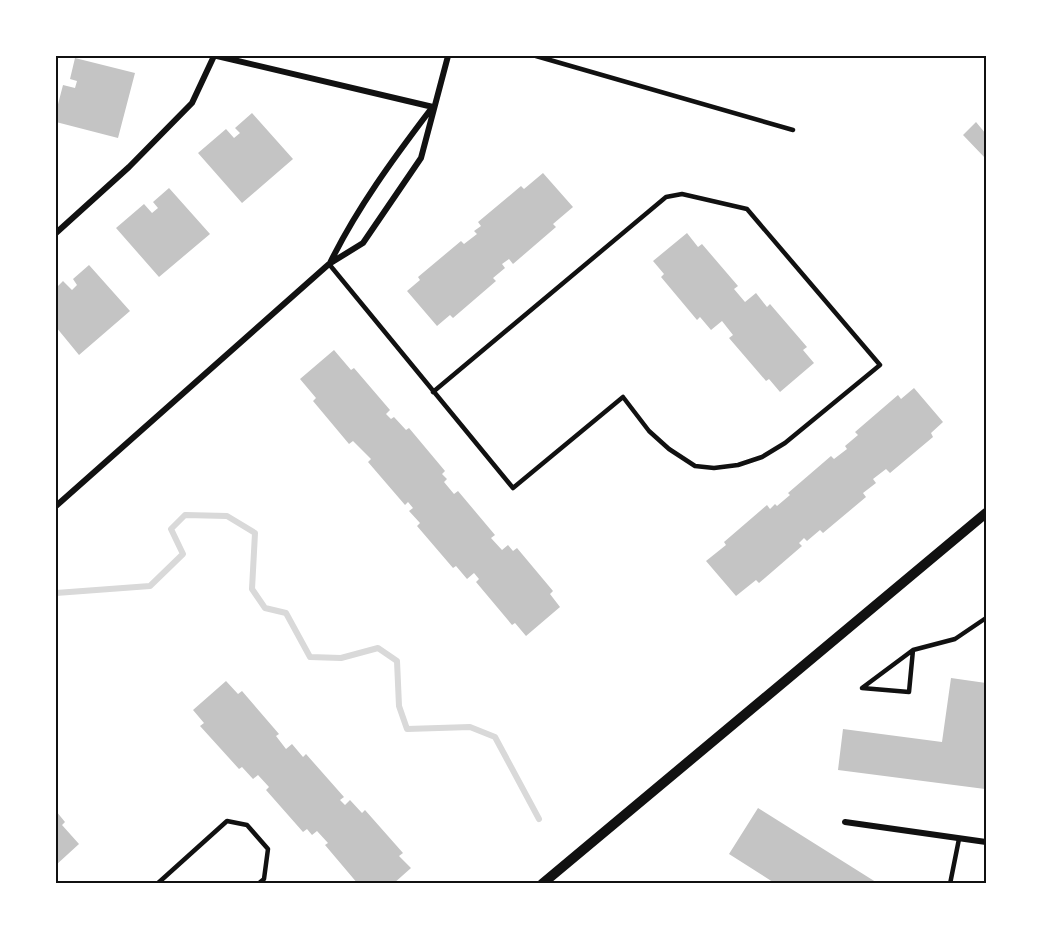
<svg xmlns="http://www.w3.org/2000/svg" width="1042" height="939" font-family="Literata,serif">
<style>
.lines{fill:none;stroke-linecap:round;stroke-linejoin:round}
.stream{stroke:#d9d9d9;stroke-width:6}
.building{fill:#c4c4c4}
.service{stroke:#111;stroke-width:4.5}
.minor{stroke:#111;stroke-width:6}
.tertiary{stroke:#111;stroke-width:10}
.neatline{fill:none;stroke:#111;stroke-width:2}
</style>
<rect width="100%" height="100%" fill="#fff"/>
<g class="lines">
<path class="stream" d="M 56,593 L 150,586 L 183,554 L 171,529 L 185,515 L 227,516 L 255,533 L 252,589 L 265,608 L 286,613 L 310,657 L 341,658 L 378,648 L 397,661 L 399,706 L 407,729 L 470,727 L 495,737 L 539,819"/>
</g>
<path class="building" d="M 75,58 L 135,73 L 118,138 L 56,122 L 56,112 L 63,85 L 75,88 L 77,81 L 70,79 Z
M 252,113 L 293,159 L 242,203 L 198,153 L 226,129 L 234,138 L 240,133 L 235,128 Z
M 976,122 L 986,134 L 986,159 L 963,135 Z
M 543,173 L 573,207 L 553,224 L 556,227 L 513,264 L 509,259 L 502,264 L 505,268 L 493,278 L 496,281 L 453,318 L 450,315 L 437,326 L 407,291 L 420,280 L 418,277 L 461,241 L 464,244 L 477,234 L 474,231 L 481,226 L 478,222 L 521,186 L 524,189 Z
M 169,188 L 210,234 L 159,277 L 116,228 L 144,204 L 152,213 L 158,208 L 153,202 Z
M 687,233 L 698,247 L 702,244 L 738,286 L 734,289 L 745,302 L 756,293 L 767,307 L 770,304 L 807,347 L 803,350 L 814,363 L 780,392 L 769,379 L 766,381 L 729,338 L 733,335 L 722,321 L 711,330 L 700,317 L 697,320 L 661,277 L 664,274 L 653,261 Z
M 89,265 L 130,311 L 79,355 L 56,327 L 56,288 L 63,281 L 72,290 L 77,285 L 73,279 Z
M 334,350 L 351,370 L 354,368 L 390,410 L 386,414 L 391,419 L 394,417 L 406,430 L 409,428 L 445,471 L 442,474 L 447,479 L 444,482 L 454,494 L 458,491 L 495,535 L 491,538 L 502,550 L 508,545 L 513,551 L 517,548 L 553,591 L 550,594 L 560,607 L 526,636 L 515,623 L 512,625 L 476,582 L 479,579 L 474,573 L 467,579 L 456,566 L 453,568 L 417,526 L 420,523 L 409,511 L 413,508 L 408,502 L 405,505 L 368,462 L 371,459 L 353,441 L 349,444 L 313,401 L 316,398 L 300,379 Z
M 914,388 L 943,422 L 931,433 L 933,437 L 890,473 L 886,469 L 873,479 L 876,483 L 863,493 L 866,497 L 823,533 L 820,530 L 807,541 L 804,538 L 799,543 L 802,546 L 759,583 L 756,580 L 736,596 L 706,561 L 726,545 L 724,542 L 767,505 L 770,509 L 775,504 L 777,506 L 790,495 L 788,493 L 831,456 L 834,459 L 847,449 L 845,446 L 858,435 L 855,432 L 898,395 L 901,399 Z
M 951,678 L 986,683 L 986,775 L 985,789 L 838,770 L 843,729 L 942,742 Z
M 226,681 L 238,694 L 242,691 L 279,734 L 276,736 L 286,749 L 292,744 L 303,757 L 306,754 L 344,797 L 340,800 L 345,805 L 350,800 L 362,813 L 365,810 L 403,853 L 399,856 L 411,868 L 393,884 L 358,884 L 325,845 L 328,843 L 317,831 L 312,835 L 307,829 L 303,832 L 266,790 L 269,787 L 258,775 L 253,779 L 242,767 L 239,769 L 200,726 L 204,723 L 193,710 Z
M 758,808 L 879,884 L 776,884 L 729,854 Z
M 56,811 L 65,822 L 62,825 L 79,844 L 56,865 Z"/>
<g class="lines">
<path class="service" d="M 536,56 L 793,130
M 329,264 L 513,488 L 623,397 L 649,431 L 669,449 L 695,466 L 714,468 L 738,465 L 762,457 L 785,443 L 880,365 L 747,209 L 682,194 L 666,197 L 433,392
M 913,650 L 909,692 L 862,688 L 913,650 L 955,639 L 986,618
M 157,884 L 227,821 L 247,825 L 268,849 L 264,879 L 258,884
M 950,884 L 959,839"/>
<path class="minor" d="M 217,56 L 433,107
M 56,233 L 129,167 L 192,103 L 214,56
M 330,263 C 357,208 393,159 431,109
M 56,506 L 329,264 L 363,243 L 421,158 L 448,56
M 845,822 L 986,842"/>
<path class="tertiary" d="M 542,884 L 986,513"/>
</g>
<rect width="1042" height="939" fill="none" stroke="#ffffff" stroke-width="114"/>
<rect x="57" y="57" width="928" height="825" class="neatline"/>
</svg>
